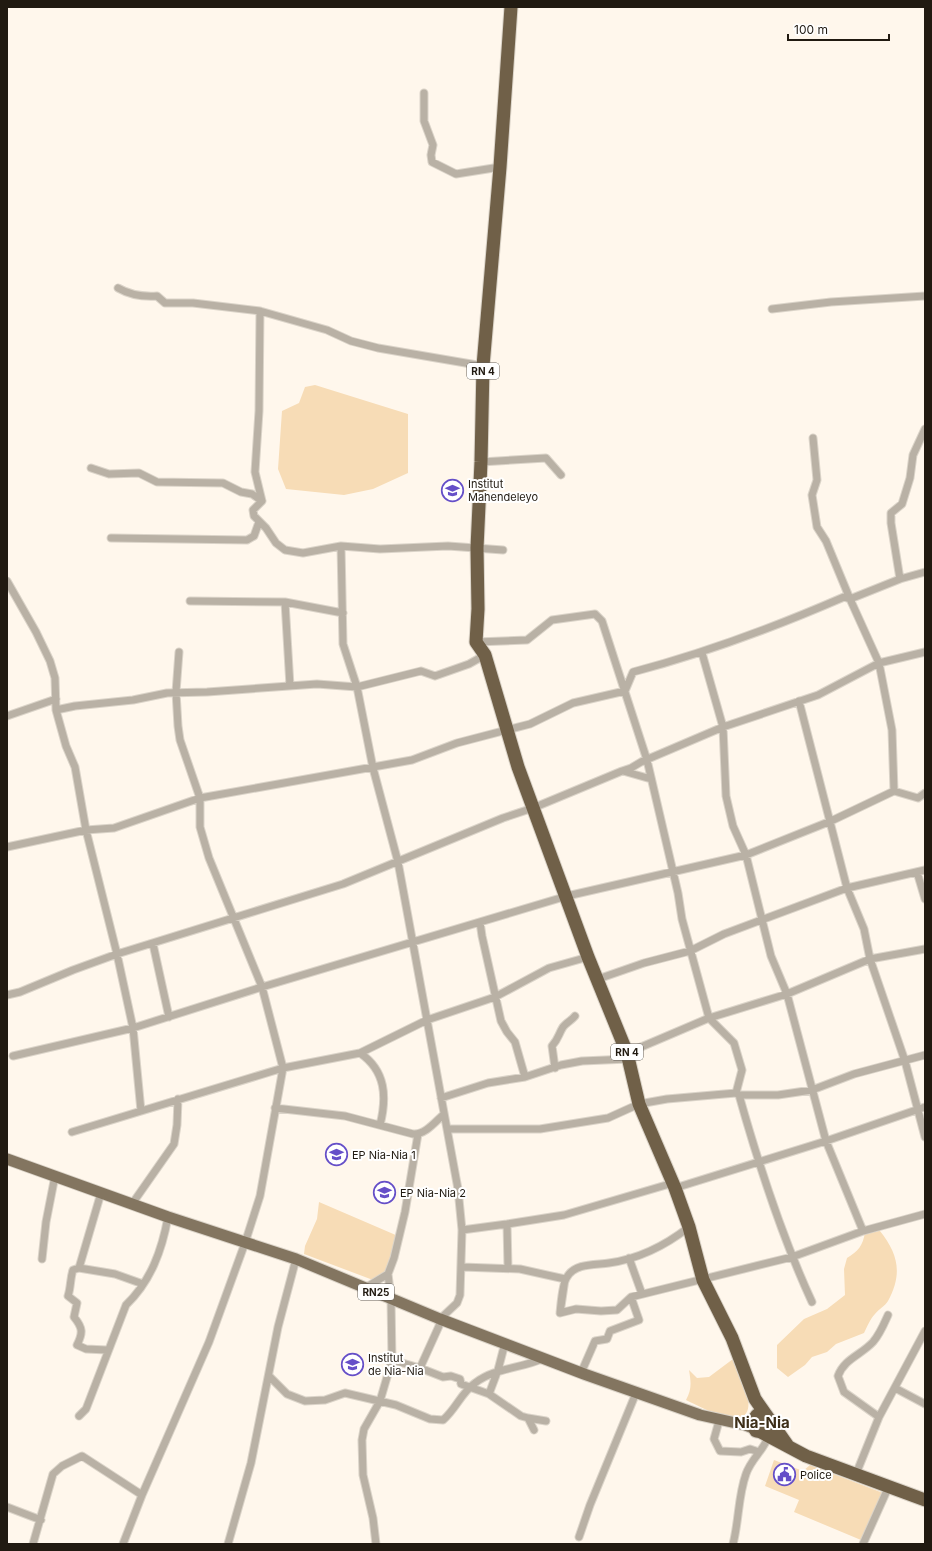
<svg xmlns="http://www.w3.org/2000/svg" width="932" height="1551" font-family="Inter,sans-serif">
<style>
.green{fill:#f7dcb6}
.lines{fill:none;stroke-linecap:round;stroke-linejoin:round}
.street-casing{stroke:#dbd4c9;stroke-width:9}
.primary-casing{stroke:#dbd4c9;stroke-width:13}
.highway-casing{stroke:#dbd4c9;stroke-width:15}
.street{stroke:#b9b1a5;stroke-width:7}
.primary{stroke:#837560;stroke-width:11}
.highway{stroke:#706048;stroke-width:13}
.labels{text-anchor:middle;stroke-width:4;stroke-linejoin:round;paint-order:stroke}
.shield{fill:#fff;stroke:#645f58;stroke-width:1}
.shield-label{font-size:10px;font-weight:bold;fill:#211a11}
.poi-label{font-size:11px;fill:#211a11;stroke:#fff;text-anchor:start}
.district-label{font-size:15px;font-weight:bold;fill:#3d2e18;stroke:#fff}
</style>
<rect width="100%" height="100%" fill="#fff7ec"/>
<path class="green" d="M 315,385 L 408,414 L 408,473 L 373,489 L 344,495 L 286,489 L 278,469 L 282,411 L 299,403 L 305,387 Z
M 319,1202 L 398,1236 L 386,1273 L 373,1280 L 304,1254 L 305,1246 L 317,1219 Z
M 880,1231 C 898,1254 903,1273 888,1301 C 885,1306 879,1309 875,1314 C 870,1319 867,1327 864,1333 L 836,1344 L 827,1352 L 812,1357 L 805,1365 L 788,1377 L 777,1368 L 777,1345 L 804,1319 L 827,1309 L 845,1295 L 844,1269 L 847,1258 C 858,1251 863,1246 865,1232 Z
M 733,1359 C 740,1369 761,1415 738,1418 C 724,1420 699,1406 686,1400 C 692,1389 691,1382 689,1370 L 697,1378 L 709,1377 Z
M 774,1460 L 803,1471 L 810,1465 L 883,1493 L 861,1540 L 794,1512 L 799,1500 L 765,1486 Z"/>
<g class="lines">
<defs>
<path id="street" d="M 424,93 L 424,121 L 433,145 L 431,155 L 432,162 L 456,174 L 500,167
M 118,288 C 130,295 142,297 157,296 L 165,303 L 193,303 L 260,311 L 327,330 L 351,341 L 378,348 L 483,366
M 772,309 L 831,302 L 925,296
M 260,311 L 259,411 L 255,472 L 262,501 L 253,510 L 254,516 L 266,528 L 276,543 L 285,550 L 303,553 L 341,546 L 380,549 L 448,546 L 503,550
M 813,438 L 817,480 L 812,495 L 817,527 L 826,541 L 850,599 L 879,663 L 892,730 L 894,791
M 481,462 L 546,458 L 561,475
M 91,468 L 109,474 L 139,473 L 157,482 L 223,483 L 241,492 L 252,494 L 262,501
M 111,538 L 247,540 L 254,536 L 259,522
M 341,546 L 343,644 L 357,687 L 373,768 L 398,862 L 458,1189 L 462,1230 L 460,1295 L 457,1303 L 440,1319 L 439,1326 L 420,1368
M 900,579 L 891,523 L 891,513 L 902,504 L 910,478 L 913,455 L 925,429
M 7,581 L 36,632 L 50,661 L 55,678 L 56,710 L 66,746 L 75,767 L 86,830 L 117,954 L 133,1028 L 141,1111
M 190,601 L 285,602 L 343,613
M 285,602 L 290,686
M 476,642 L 527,640 L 552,620 L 595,614 L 602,621 L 647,760 L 678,893 L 682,919 L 709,1018 L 734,1043 L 742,1070 L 736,1093 L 739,1095 C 759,1166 781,1235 812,1302
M 702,653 L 723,727 L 726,796 L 733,826 L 746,855 L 771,956 L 787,994 L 826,1141 L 863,1231
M 799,701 L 847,888 L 864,929 L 870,959 L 905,1061 L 925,1137
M 56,710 L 75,706 L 133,700 L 167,693 L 207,692 L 317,684 L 357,687 L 421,671 L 435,676 L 469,664 L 485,655
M 7,716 L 56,699
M 623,771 L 651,779
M 7,847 L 86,830 L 114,828 L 200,798 L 412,760 L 457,743 L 530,724 L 573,703 L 625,691 L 633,672 C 705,653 775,627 844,597 L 850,599 L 900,579 L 925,572
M 917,872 L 925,899
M 480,922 L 482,936 L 501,1021 L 507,1032 L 515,1042 L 525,1077
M 153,944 L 169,1017
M 598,979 L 644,963 L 690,951 L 724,934 L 847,888 L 925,870
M 7,995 L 20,992 L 73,970 L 117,954 L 343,884 L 503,818 L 533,808 L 622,771 L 631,768 L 641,762 L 723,727 L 818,695 L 879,663 L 925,652
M 360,1053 C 386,1071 387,1097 380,1125
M 627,1053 L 709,1018 L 787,994 L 870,959 L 925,949
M 13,1056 L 133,1028 L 262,987 L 567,896 L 746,855 L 831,821 L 894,791 L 918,798 L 925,793
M 555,1068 L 552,1046 C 559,1038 558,1035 563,1027 C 566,1023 572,1020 575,1016
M 739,1095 L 778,1095 L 812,1090 L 854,1074 L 925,1055
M 441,1098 L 488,1083 L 525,1077 L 561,1065 L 582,1061 L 628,1059
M 275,1108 L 345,1116 L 413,1134 C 425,1135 435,1122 444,1114
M 447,1129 L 540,1129 L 608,1118 L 639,1104 L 667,1099 L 736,1093
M 72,1132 L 283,1068 L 360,1053 L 427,1020 L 495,997 L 549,968 L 588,957
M 675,1188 L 826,1141 L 925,1107
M 101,1193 L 79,1268 L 73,1270 C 70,1279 71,1287 68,1296 L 77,1303 L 74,1317 C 83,1328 83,1333 77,1345 L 86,1349 L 107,1350
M 132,1204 L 174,1144 L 177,1125 L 178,1099
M 507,1224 L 508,1268
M 462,1230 L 507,1224 L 564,1215 L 673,1183
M 629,1258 L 642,1294
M 42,1259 L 46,1222 L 55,1176
M 462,1267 L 520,1269 L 565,1279 L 560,1313 C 561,1305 562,1284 567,1277 C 575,1263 595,1265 609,1263 C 638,1259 666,1245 689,1227
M 79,1268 L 115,1274 L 143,1284
M 365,1288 L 388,1274
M 560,1313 L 576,1309 L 601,1311 L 617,1310 L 631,1297 L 792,1257 L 863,1231 L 925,1214
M 392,1360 L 420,1368 L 443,1377 L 451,1376 L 460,1379 L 461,1384 L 489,1394 L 498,1370 L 505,1343
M 581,1373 L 595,1341 L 607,1339 L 610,1331 L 639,1320 L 631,1297
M 269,1376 L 287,1394 L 305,1401 L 325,1400 L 345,1393 L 396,1405 L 430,1419 L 443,1420 C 456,1409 461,1393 475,1383 C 496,1367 521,1369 544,1358
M 895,1388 L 925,1404
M 489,1394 L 521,1416 L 528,1418 L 534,1430
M 79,1416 L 86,1409 L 126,1305 C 151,1281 162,1250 168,1217
M 879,1417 L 844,1392 L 838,1376 C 844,1359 861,1355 873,1342 C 880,1334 884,1324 888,1315
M 528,1418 L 546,1421
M 719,1421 L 714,1439 L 720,1451 L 741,1452 L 750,1449 L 759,1452
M 856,1474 L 879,1417 L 925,1331
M 7,1507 L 41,1520
M 579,1537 L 590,1505 L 636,1393
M 33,1544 L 53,1474 L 62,1466 L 82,1456 L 142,1495
M 123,1544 L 142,1495 L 209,1342 L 245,1243 L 260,1196 L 283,1068 L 262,987 L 209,858 L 200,827 L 200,798 L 180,740 L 178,726 L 176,692 L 179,652
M 228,1544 L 251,1463 L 278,1327 L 296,1259
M 376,1544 L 373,1518 L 363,1475 L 362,1440 L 364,1429 L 380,1401 L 392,1360 L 391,1299 L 388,1274 L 394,1258 L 405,1212 L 418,1134
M 733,1544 C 739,1521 738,1496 746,1474 C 751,1459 764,1450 768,1437
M 863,1544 L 889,1486"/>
<path id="primary" d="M 7,1159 L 168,1217 L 296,1259 L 440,1319 L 584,1374 L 700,1415 L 745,1425 L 755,1429"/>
<path id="highway" d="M 511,7 L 500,167 L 483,366 L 481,462 L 477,548 L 478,609 L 476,642 L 485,655 L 518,767 L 588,957 L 627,1053 L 639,1104 L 675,1188 L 689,1227 L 703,1280 L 732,1338 L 755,1399 L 788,1446
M 766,1415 L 757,1415 L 752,1422 L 756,1431 L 761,1432 L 766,1429
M 759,1431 L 806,1456 L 925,1500"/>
</defs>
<use href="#street" class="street-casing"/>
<use href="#primary" class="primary-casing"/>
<use href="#highway" class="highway-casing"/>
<use href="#street" class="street"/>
<use href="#primary" class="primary"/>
<use href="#highway" class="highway"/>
</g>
<defs>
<symbol id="school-ring" viewBox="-11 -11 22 22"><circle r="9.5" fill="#fff" stroke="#654fc8" stroke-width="1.5"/><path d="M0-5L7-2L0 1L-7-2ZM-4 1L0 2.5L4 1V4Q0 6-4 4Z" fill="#654fc8"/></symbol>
<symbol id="civic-ring" viewBox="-11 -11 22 22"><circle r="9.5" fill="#fff" stroke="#654fc8" stroke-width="1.5"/><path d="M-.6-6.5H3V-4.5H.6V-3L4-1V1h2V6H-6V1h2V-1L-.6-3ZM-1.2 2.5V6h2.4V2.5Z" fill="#654fc8"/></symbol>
</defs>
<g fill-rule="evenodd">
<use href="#school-ring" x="440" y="478" width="25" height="25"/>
<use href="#school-ring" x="324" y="1142" width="25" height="25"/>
<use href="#school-ring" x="372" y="1180" width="25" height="25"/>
<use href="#school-ring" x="340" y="1352" width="25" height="25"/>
<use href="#civic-ring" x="772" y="1462" width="25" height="25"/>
</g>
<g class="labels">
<g class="shield">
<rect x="467" y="363" width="32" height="16" rx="3"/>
<rect x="611" y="1044" width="32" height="16" rx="3"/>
<rect x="358" y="1284" width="36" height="16" rx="3"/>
</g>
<g class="shield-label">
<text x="483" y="375">RN 4</text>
<text x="627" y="1056">RN 4</text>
<text x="376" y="1296">RN25</text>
</g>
<g class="poi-label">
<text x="468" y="488">Institut<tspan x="468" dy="13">Mahendeleyo</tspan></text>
<text x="352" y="1159">EP Nia-Nia 1</text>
<text x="400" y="1197">EP Nia-Nia 2</text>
<text x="368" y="1362">Institut<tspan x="368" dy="13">de Nia-Nia</tspan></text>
<text x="800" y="1479">Police</text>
</g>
<g class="district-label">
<text x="762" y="1428">Nia-Nia</text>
</g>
</g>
<rect width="932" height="1551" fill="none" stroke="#211a11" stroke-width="16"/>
<path d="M788 34v6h101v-6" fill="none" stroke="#211a11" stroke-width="2"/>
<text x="794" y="34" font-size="12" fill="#211a11" stroke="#ffffff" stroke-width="3" paint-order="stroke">100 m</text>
</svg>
